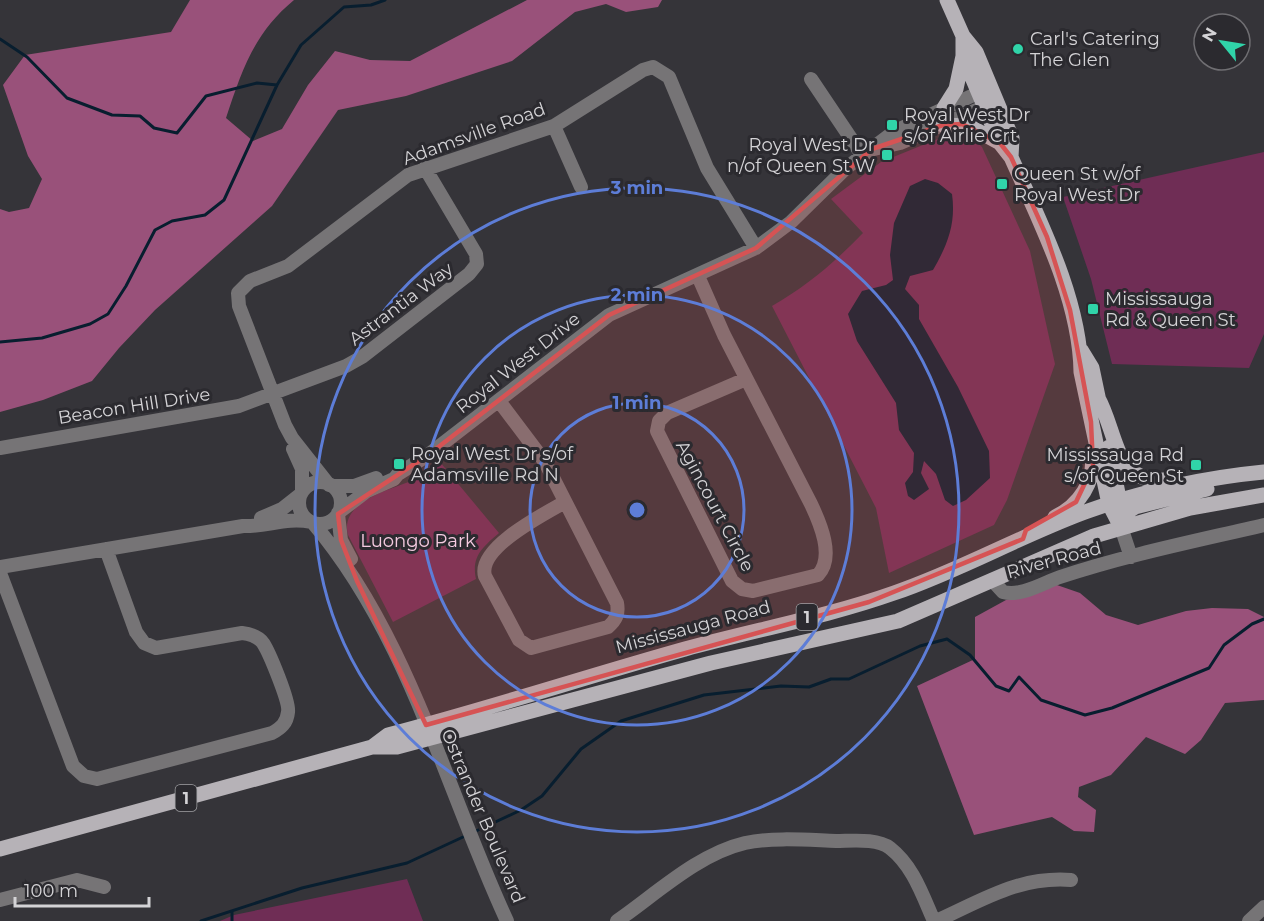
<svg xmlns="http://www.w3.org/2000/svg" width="1264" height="921" font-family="Montserrat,sans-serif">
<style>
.green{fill:#6f2d55}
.forest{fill:#99517a}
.water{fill:#081e2f}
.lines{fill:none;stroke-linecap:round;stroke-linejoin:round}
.stream{stroke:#081e2f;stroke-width:3}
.minor{stroke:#767476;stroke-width:14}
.major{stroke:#b6b2b7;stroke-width:15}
.marked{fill:#d65354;fill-opacity:0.2;stroke:#d65354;stroke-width:4.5;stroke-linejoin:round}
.ring{fill:none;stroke:#5d7dd7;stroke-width:3}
.poi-dot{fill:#30d4a9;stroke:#2b2a2f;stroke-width:2}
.labels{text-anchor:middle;stroke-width:6;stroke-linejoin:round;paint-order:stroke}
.shield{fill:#2b2a2f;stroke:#a1a0a4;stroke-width:1.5}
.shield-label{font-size:16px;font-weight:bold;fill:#d4d3d6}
.poi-label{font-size:18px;fill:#d4d3d6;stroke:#2b2a2f;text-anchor:start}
.street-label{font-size:18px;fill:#d4d3d6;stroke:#2b2a2f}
.park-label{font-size:18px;fill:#f6cbe1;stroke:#2b2a2f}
.centre{fill:#5d7dd7;stroke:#2b2a2f;stroke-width:3}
.ring-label{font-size:18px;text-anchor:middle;font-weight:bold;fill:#5d7dd7;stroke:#2b2a2f;stroke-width:6;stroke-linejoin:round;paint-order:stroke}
</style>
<rect width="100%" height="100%" fill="#353439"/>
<path class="green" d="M 950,134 L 972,137 L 982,147 L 1030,251 L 1055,364 L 1007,500 L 994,525 L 889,573 L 876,508 L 772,306 C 807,286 835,262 863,233 L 831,199 L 881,162 Z
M 1264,152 L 1264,334 L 1249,368 L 1112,364 L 1091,279 L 1063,197 Z
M 440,462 L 499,533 C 483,547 471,556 476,579 L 393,622 L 348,535 C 339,501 391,490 413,480 C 423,475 432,468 440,462 Z
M 407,879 L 423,921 L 220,921 L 234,915 Z"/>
<path class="forest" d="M 190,0 L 294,0 C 254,33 242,70 226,118 L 253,141 L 282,129 L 308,85 L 335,51 L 370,60 L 410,61 L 527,0 L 662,0 L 658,7 L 626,12 L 606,4 L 575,12 L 512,61 L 406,96 L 338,110 L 272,206 L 155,310 L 119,348 L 92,381 L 43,400 L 0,412 L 0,209 L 9,212 L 29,208 L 42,179 L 28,156 L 3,85 L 25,55 L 171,32 Z
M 1054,584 L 1080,593 L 1106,615 L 1138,625 L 1186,611 L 1212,608 L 1248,609 L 1264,617 L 1264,700 L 1225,703 L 1201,740 L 1185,754 L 1146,737 L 1111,775 L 1079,787 L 1078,797 L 1096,810 L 1094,832 L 1074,831 L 1052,817 L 974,835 L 917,686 L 975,659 L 975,617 L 1006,600 Z"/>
<path class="water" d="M 925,179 L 938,183 L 952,194 C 956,223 948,244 933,270 L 910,276 L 905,289 L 919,305 L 919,319 L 958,387 L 989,451 L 990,478 L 966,500 L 953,506 L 945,500 L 936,474 L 924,461 L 921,473 L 929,489 L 914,500 L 908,496 L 905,483 L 913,472 L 914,453 L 899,430 L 896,403 L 857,341 L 848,314 L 862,291 L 886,285 L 893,280 L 890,255 L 894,223 L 910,186 Z"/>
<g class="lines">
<path class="stream" d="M 0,39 L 27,57 L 67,98 L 112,115 L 140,116 L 154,128 L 177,133 L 206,96 L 257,83 L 277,85
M 0,342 L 42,338 L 90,324 L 108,314 L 126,286 L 155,230 L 172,221 L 205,215 L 224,200 L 277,85 L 301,45 L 344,7 L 371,5 L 385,0
M 476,831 L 521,810 L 542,796 L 581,749 L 621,721 L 704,695 L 781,686 L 809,687 L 831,679 L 849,679 L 920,646 L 947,639 L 970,655 L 996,686 L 1009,691 L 1019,677 L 1041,700 L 1085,715 L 1112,708 L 1209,668 L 1224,645 L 1252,624 L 1264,619
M 232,911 L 232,921
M 201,921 L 302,888 L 407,863 L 463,837"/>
<path class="minor" d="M 811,79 L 862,155
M 554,126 L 581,187
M 874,149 L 900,143 L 993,103
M 698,276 L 724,335 L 811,504 C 820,523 835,557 818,575 L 753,591 L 742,589 L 732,581 L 657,431 L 659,421 L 667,413 L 746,379
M 499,401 L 545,462 L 617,603 C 619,614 616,620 608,627 L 531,648 L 519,640 L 485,576 C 477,548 544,514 565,502
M 0,448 L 239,406 L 346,366 L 362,357 L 469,274 L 477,264 L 476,254 L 425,168
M 293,449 L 302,469 L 302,492
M299 503a21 21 0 1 1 42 0a21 21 0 1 1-42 0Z
M 329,485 L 292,438 L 285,425 L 239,306 L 238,293 L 250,281 L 288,266 L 408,175 L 554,126 L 643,70 L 653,67 L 669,77 L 707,168 L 756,248
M 332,486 L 354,486 L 376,478
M 338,513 L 367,491 L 394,479 L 398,474 L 428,455 L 609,315 L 756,248 L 791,222 L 846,168 L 895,131 L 989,88
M 338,514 L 341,540 L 351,559
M 261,518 L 282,509 L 301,494
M 313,523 C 408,634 446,790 507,921
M 1121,527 L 1131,557
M 0,567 L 243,526 C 267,527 286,517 311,522
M 0,573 L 73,766 L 84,776 L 97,779 L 272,733 C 281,728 287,723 288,712 C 290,702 269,652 263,643 C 258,636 250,634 242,633 L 156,648 L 144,643 L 136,632 L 106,549
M 992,580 L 1003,592 C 1021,597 1043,583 1060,577 C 1126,555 1196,541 1264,525
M 0,900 L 77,880 L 104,887
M 617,921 C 656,894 698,854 745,843 C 775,837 807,840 836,841 C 852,841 877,838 890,848 C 913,866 922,894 934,921
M 936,921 C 983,900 1019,876 1071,880
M 1249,921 L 1264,907"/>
<path class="major" d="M 947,0 L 963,36 L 976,52 L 1012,138 L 1011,157
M 963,36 L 963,56 L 1000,143 L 1011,157 C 1040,222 1080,299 1081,372 L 1109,504 L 1121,527
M 944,108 L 956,89 L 963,56
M 943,125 L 969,126 L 1000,143
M 1081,350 L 1092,368 L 1100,406
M 1098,398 C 1118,434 1114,489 1172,479
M 1109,447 L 1121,509
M 1055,517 C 1079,506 1096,481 1092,454
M 1121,527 L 1129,511 L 1135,507 L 1207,489
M 372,747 L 388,735 C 488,709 585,677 685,649 C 754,630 826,617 894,593 C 959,571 1020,536 1085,512 C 1143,491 1202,478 1264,472
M 0,849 L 372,747 L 397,747 L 711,663 L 898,621 L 1094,536 L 1190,508 L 1264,495"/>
</g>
<path class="marked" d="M 962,124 L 1000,143 L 1011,157 L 1047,237 L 1070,310 L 1091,422 L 1093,466 L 1076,502 L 1026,530 L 1023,539 L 869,602 L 426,725 L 357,581 L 341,540 L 338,514 L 428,455 L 609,315 L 756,248 L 872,149 L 943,125 Z"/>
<g class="ring">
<circle cx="637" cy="510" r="107"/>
<circle cx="637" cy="510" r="215"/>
<circle cx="637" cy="510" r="322"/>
</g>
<g class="poi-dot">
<circle cx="1018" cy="49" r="6"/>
<rect x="886" y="119" width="12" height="12" rx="3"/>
<rect x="881" y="149" width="12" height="12" rx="3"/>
<rect x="996" y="178" width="12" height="12" rx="3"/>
<rect x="1087" y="303" width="12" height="12" rx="3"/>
<rect x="393" y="458" width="12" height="12" rx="3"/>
<rect x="1190" y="459" width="12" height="12" rx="3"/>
</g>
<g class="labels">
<g class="shield">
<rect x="796.5" y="604" width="21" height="26" rx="4.5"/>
<rect x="175.5" y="785" width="21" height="26" rx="4.5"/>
</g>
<g class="shield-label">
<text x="807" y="623">1</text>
<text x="186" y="804">1</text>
</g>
<g class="poi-label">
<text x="1030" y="45">Carl's Catering<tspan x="1030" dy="21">The Glen</tspan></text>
<text x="904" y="121">Royal West Dr<tspan x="904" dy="21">s/of Airlie Crt</tspan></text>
<text x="875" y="151" text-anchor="end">Royal West Dr<tspan x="875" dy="21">n/of Queen St W</tspan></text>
<text x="1014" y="180">Queen St w/of<tspan x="1014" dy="21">Royal West Dr</tspan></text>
<text x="1105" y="305">Mississauga<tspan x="1105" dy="21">Rd &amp; Queen St</tspan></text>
<text x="411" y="460">Royal West Dr s/of<tspan x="411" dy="21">Adamsville Rd N</tspan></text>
<text x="1184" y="461" text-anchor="end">Mississauga Rd<tspan x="1184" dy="21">s/of Queen St</tspan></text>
</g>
<g class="street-label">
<text transform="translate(474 134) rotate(-20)" y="6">Adamsville Road</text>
<text transform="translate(401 304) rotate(-37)" y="6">Astrantia Way</text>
<text transform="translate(518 363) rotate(-38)" y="6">Royal West Drive</text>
<text transform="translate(134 406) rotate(-9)" y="6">Beacon Hill Drive</text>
<text transform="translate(715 506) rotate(62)" y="6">Agincourt Circle</text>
<text transform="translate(1054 560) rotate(-15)" y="6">River Road</text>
<text transform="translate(693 627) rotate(-15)" y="6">Mississauga Road</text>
<text transform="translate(483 816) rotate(67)" y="6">Ostrander Boulevard</text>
</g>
<g class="park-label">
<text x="418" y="547">Luongo Park</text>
</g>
</g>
<circle cx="637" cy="510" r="9" class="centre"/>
<g class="ring-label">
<text x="637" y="194">3 min</text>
<text x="637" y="301">2 min</text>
<text x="637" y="409">1 min</text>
</g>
<g transform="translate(1222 42) rotate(300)"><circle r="28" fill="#2b2a2f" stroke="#6f6e72" stroke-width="1.5"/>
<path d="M0-4.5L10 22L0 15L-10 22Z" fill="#30d4a9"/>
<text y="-9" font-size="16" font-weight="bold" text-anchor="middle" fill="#d4d3d6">N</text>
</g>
<path d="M15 897v9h134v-9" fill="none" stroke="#d4d3d6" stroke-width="3"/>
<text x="24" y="897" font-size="18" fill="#d4d3d6" stroke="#2b2a2f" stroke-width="4.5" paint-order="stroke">100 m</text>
</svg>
